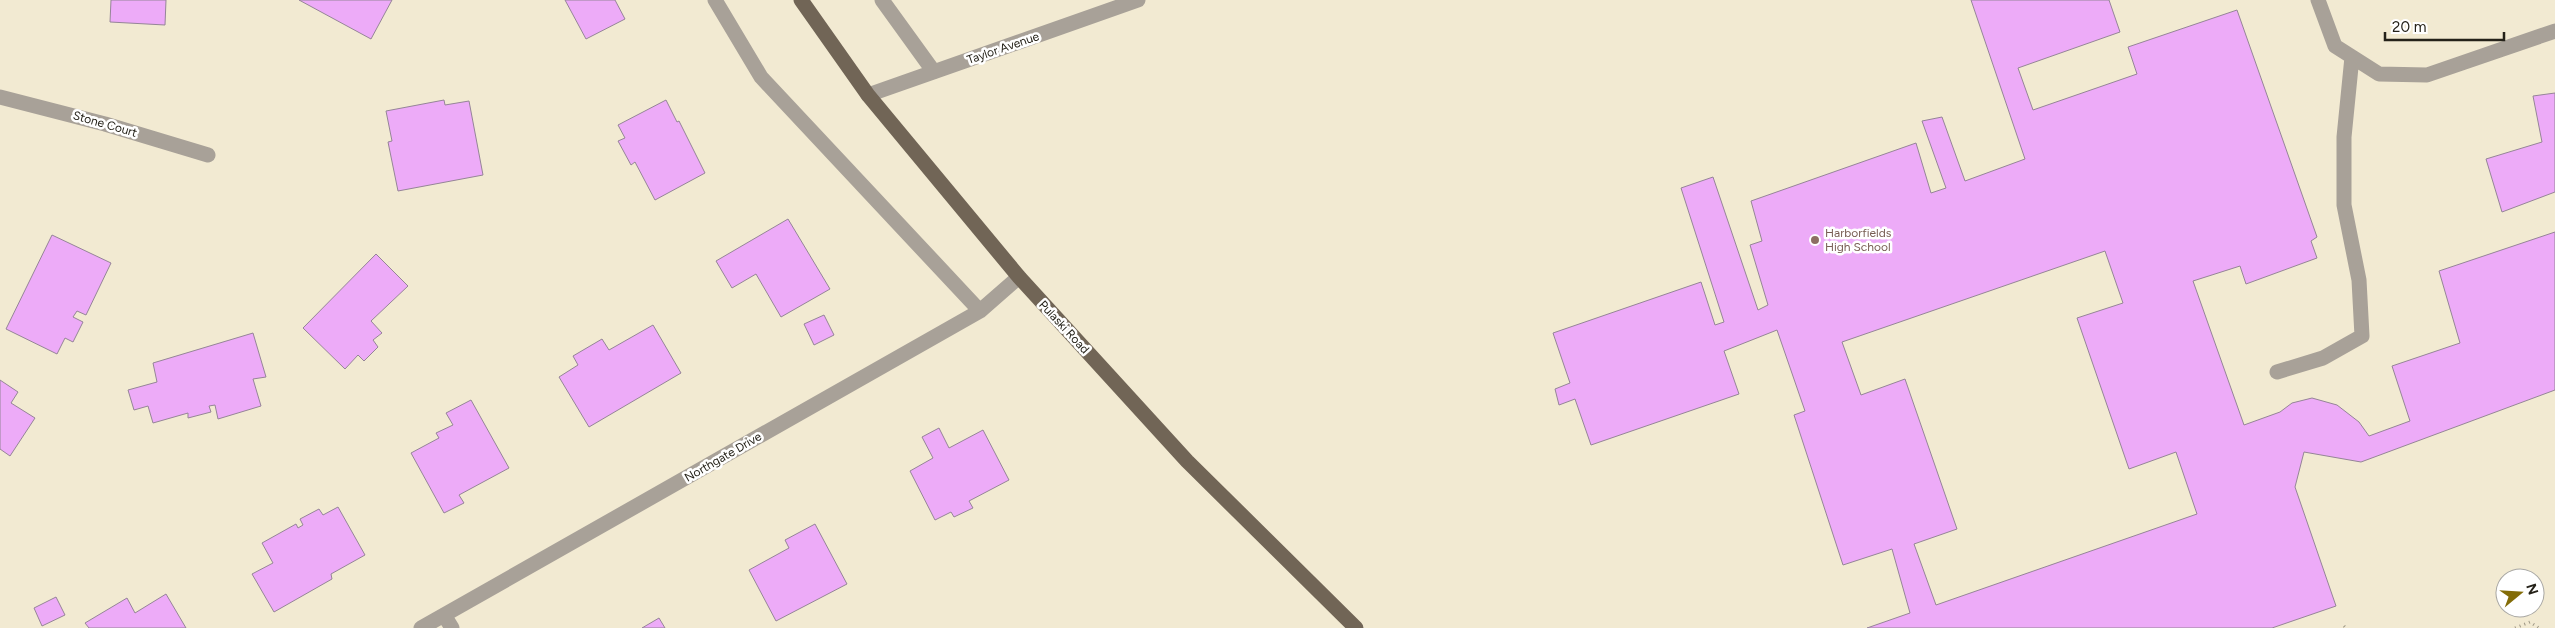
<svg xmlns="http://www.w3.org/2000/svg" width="2555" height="628" font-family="Figtree,sans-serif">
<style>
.building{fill:#edabf8;stroke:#958597;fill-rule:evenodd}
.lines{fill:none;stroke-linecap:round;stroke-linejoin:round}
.path{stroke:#9d9785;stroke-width:3;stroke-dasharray:1 4;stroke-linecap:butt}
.minor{stroke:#a8a198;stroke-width:15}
.major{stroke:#716556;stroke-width:15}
.education-dot{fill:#8d6e63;stroke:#fff;stroke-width:2}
.labels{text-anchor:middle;stroke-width:5;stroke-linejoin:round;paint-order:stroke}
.street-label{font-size:12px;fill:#252219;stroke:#fff}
.education-label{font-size:12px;fill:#785e54;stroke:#fff;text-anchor:start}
</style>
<rect width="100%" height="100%" fill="#f2ead2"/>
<path class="building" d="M 111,0 L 166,0 L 165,25 L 110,22 Z
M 299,0 L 392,0 L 371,39 Z
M 565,0 L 615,0 L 625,19 L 586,39 Z
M 1971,0 L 2109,0 L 2120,32 L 2018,68 L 2033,110 L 2137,74 L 2128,47 L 2237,10 L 2317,237 L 2311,241 L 2317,258 L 2246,284 L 2240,266 L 2193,281 L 2244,425 L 2280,412 L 2292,403 L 2312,398 L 2337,405 L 2359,422 L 2369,436 L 2410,421 L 2392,366 L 2460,343 L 2439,271 L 2555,232 L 2555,390 L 2361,462 L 2304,452 L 2295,487 L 2336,606 L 2272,628 L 1867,628 L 1910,613 L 1892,549 L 1843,565 L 1794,415 L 1805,411 L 1777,330 L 1724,351 L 1739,394 L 1591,445 L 1575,399 L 1559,405 L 1555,389 L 1570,383 L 1553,333 L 1701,282 L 1715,325 L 1724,322 L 1681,188 L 1713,177 L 1758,310 L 1768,305 L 1750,245 L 1762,241 L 1751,201 L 1916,143 L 1931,193 L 1946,188 L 1922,121 L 1942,117 L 1965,181 L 2025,159 ZM 2105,251 L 2123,303 L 2077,318 L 2129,469 L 2176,452 L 2197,514 L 1936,605 L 1914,544 L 1957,529 L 1905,379 L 1861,395 L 1842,342 Z
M 2555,93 L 2555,192 L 2502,212 L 2486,159 L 2542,142 L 2533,96 Z
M 444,100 L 445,105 L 469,101 L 483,175 L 398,191 L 388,142 L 392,141 L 386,111 Z
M 666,100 L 677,122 L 679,121 L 705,173 L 655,200 L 635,162 L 631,165 L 618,141 L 625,138 L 618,125 Z
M 788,219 L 830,289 L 781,317 L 756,274 L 732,288 L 716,261 Z
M 52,235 L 111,263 L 86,315 L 77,311 L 73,317 L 83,322 L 73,342 L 65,338 L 57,354 L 6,329 Z
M 376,254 L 408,286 L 371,321 L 382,333 L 373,340 L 378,347 L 364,361 L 358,355 L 345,369 L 303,328 Z
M 824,315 L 834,335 L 814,345 L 804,324 Z
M 653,325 L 681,373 L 589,427 L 559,377 L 578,365 L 573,356 L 602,339 L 609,350 Z
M 253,333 L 266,377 L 253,379 L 261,406 L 218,419 L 215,405 L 209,406 L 211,412 L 188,418 L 188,413 L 153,423 L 148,406 L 134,410 L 128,390 L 157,382 L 153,363 Z
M 0,380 L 18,392 L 11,403 L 35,418 L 10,456 L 0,449 Z
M 471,400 L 509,468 L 459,495 L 464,503 L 444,513 L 411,453 L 439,438 L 436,433 L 453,425 L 446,413 Z
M 939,428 L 949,448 L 983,430 L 1009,480 L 969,501 L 973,508 L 954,517 L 951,512 L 935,520 L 910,471 L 933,458 L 922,437 Z
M 338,507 L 365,555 L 331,574 L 332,579 L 274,612 L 252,574 L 273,563 L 262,543 L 296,524 L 298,528 L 303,525 L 300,519 L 319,509 L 323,515 Z
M 815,524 L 847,584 L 776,621 L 749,570 L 789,548 L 785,540 Z
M 166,594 L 186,628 L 89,628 L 85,623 L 127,598 L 135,613 Z
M 56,597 L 65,615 L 42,626 L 34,608 Z
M 659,618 L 665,628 L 642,628 Z"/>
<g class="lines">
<path class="path" d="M 2344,626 L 2346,628
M 2515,628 L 2530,622 L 2539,628"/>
<path class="minor" d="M 715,0 L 761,77 L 980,311
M 882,0 L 934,72
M 2318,0 L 2335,46 L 2379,74 L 2427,75 L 2555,31
M 868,95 L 1138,0
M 0,97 L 105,124 L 208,155
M 2277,372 L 2323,358 L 2362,336 L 2359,280 L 2344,205 L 2344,137 L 2352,57
M 444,615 L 452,628
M 421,628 L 980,311 L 1019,277"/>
<path class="major" d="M 801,0 L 868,95 L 1019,277 L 1187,461 L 1356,628"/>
</g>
<circle class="education-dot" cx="1815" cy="240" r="5"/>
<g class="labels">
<g class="street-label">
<text transform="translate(1003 48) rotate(-19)" y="4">Taylor Avenue</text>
<text transform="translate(105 124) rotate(16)" y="4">Stone Court</text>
<text transform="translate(1064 327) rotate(47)" y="4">Pulaski Road</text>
<text transform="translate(723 457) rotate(-30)" y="4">Northgate Drive</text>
</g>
<g class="education-label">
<text x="1825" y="237">Harborfields<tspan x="1825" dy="14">High School</tspan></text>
</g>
</g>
<g transform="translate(2520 593) rotate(72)"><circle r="24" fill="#ffffff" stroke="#a8a7a3"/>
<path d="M0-4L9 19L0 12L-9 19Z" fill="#836c08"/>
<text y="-8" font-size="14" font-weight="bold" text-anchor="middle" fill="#252219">N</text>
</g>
<path d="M2385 32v8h119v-8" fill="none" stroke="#252219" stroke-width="2.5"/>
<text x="2392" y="32" font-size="15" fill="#252219" stroke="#ffffff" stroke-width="4" paint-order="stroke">20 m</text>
</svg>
